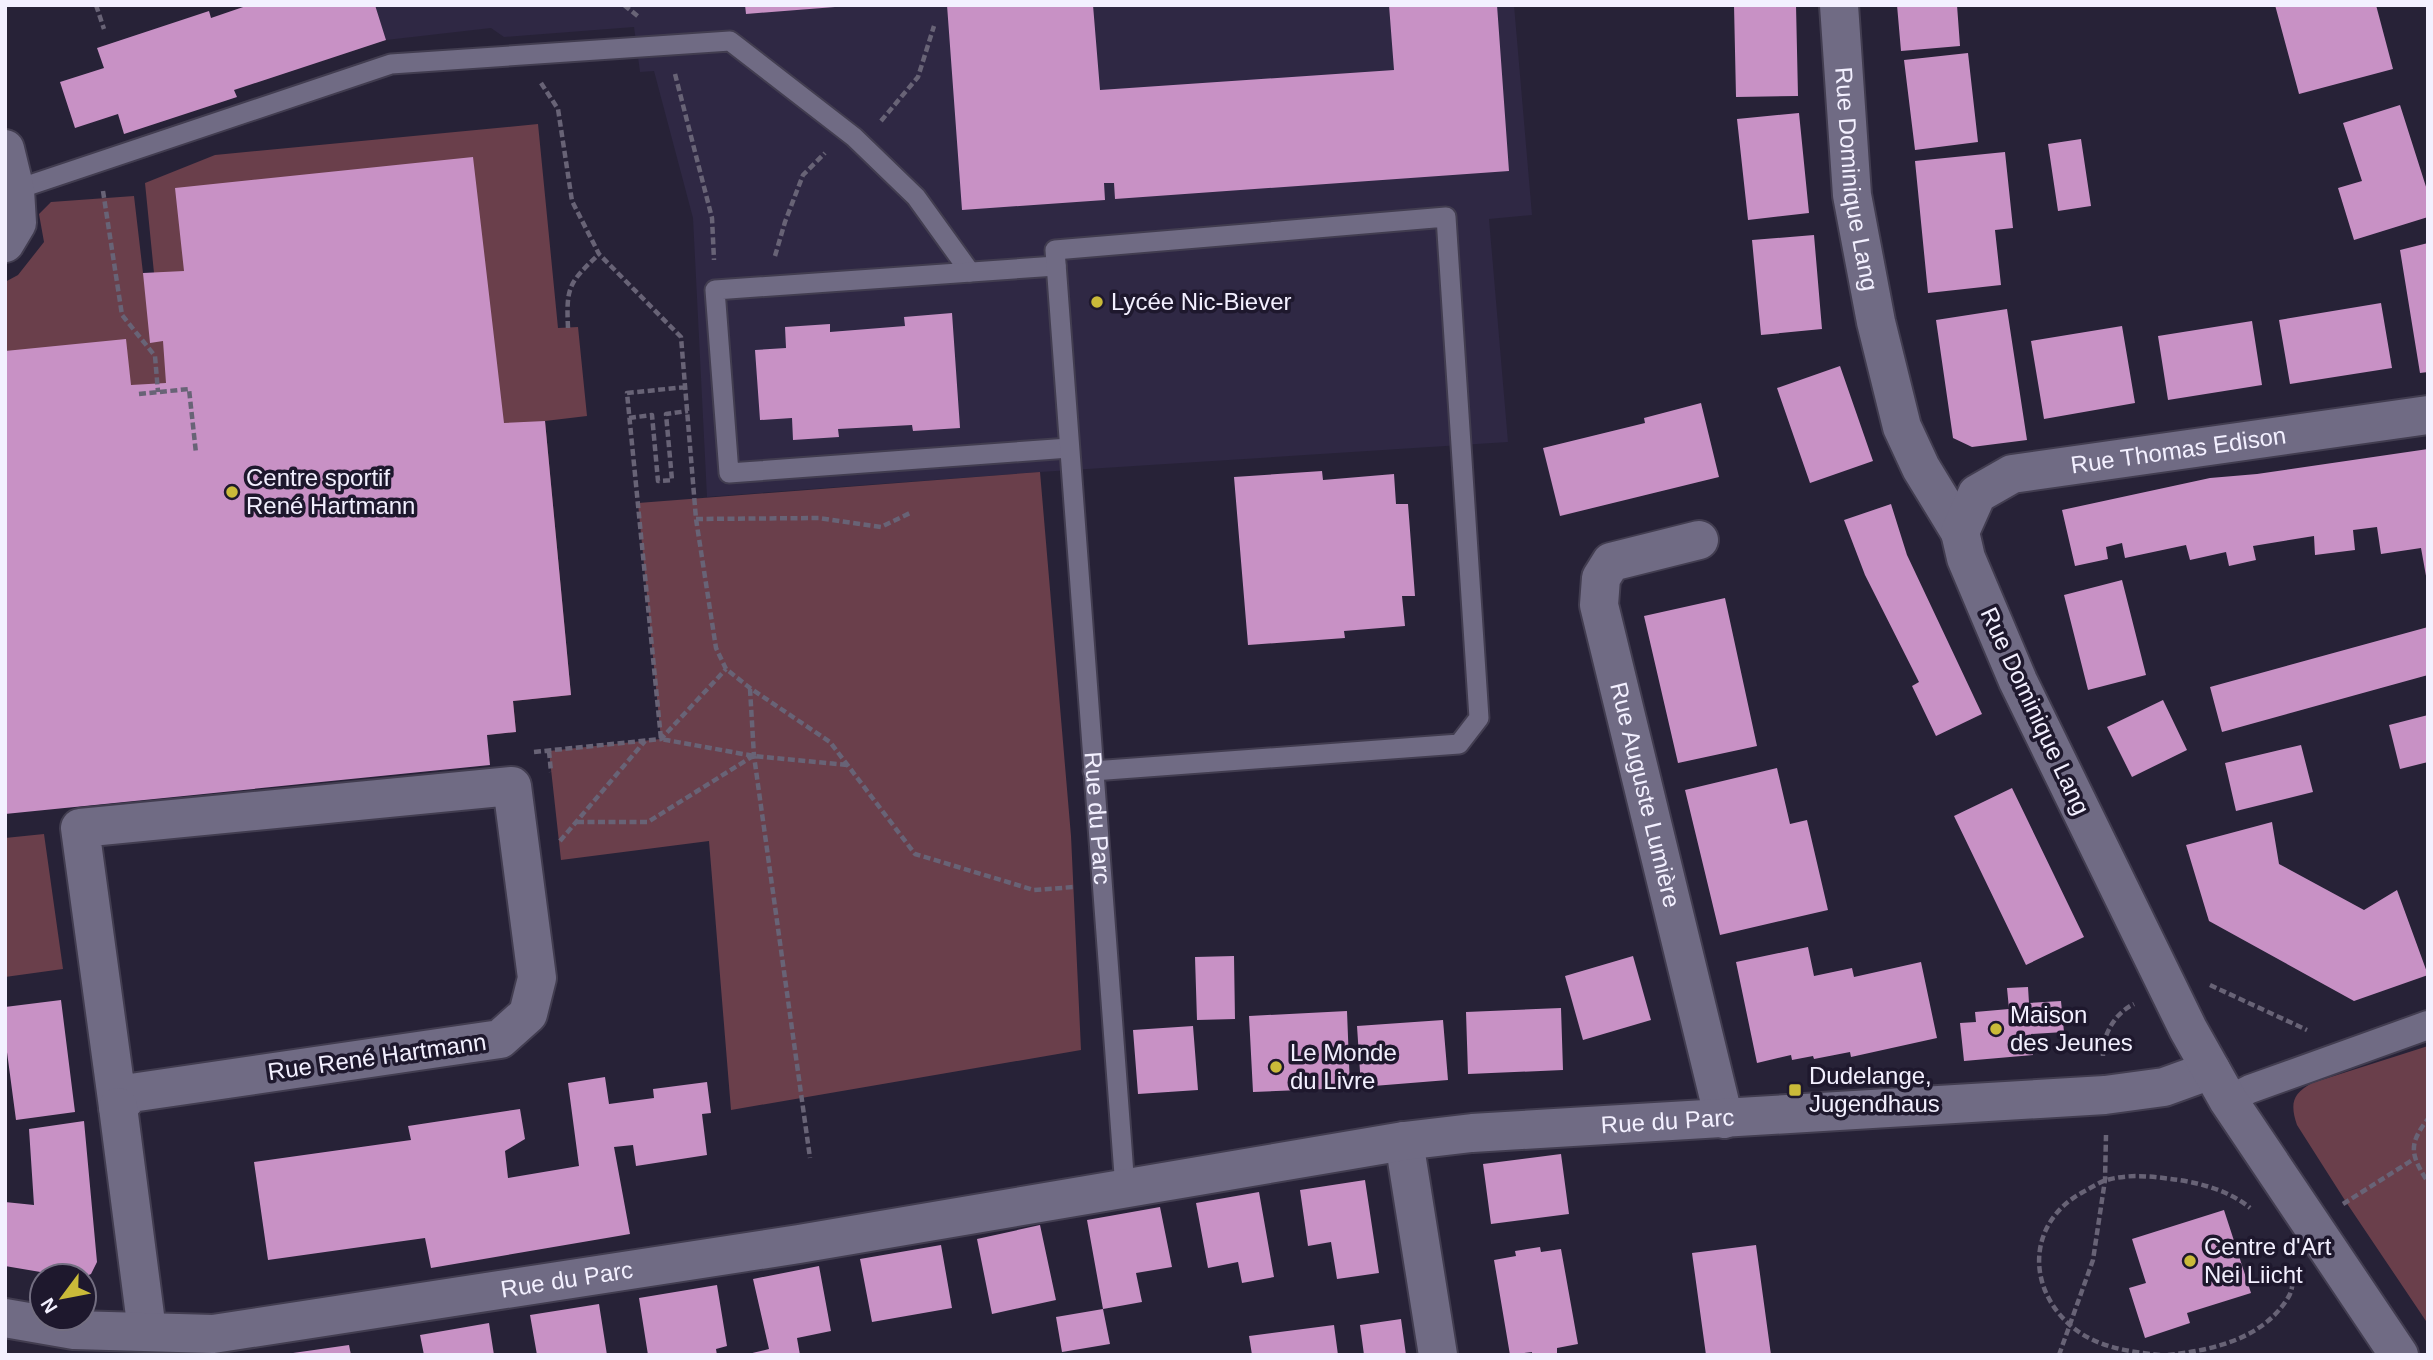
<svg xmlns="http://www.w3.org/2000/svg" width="2433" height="1360" font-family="Arial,sans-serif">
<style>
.built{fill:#2f2844}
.green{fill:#6a3f4b}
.building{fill:#c891c5}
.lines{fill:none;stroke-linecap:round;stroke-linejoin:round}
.service-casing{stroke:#423d50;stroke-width:23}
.pedestrian-casing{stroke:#423d50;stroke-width:32}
.minor-casing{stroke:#423d50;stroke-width:42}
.secondary-casing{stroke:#423d50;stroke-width:42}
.path{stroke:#686376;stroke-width:4.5;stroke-dasharray:7 3.5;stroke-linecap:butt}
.service{stroke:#706b84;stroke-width:19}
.pedestrian{stroke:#706b84;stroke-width:28}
.minor{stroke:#706b84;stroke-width:38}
.secondary{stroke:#706b84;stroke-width:38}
.poi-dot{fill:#caba39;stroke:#1e182d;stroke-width:2.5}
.labels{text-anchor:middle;stroke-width:7;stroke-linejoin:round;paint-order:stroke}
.street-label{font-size:24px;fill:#f3f0ff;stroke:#1e182d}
.poi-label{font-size:24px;fill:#f3f0ff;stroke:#1e182d;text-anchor:start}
</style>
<rect width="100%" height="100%" fill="#272237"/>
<path class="built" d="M 375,5 L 1514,5 L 1532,215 L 1489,219 L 1508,442 L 1040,472 L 707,497 L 693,218 L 654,71 L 640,72 L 634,27 L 504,37 L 491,28 L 386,40 Z"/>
<path class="green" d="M 538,124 L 558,328 L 578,327 L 587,416 L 545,421 L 571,695 L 513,701 L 516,732 L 5,783 L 5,282 L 18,275 L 44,242 L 39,214 L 51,202 L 134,196 L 143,273 L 154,273 L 145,183 L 215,155 Z
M 1040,472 L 1071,836 L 1081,1050 L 731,1110 L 709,841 L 561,860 L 549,751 L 661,739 L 638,503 Z
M 44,834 L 63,969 L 5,977 L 5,838 Z
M 2428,1046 L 2428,1324 L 2346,1202 L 2297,1125 C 2290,1104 2292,1094 2312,1083 Z"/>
<path class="building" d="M 249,5 L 375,5 L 386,40 L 234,90 L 237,97 L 124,134 L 118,114 L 75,128 L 60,82 L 104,68 L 97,48 L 209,11 L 211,18 Z
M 745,5 L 835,5 L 835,7 L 746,14 Z
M 947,5 L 1093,5 L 1100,90 L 1394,70 L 1389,5 L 1497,5 L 1509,171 L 1115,199 L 1114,183 L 1104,183 L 1105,200 L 962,210 Z
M 1734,5 L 1796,5 L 1798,96 L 1736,97 Z
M 1897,5 L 1957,5 L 1960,46 L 1901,51 Z
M 2275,5 L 2376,5 L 2393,69 L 2299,94 Z
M 1968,53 L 1978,142 L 1915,150 L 1904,60 Z
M 2400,105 L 2428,193 L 2428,217 L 2354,240 L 2338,188 L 2362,181 L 2343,123 Z
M 1799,113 L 1809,213 L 1748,220 L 1737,119 Z
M 2081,139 L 2091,206 L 2058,211 L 2048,144 Z
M 2005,152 L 2013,228 L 1995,230 L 2001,285 L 1928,293 L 1915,161 Z
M 473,157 L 504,423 L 545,421 L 571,695 L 513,701 L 516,732 L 487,735 L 490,765 L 5,814 L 5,351 L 126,339 L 131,385 L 166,383 L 163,341 L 150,343 L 143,273 L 184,271 L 175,188 Z
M 1814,235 L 1822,329 L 1761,335 L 1752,240 Z
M 2428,243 L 2428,372 L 2420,373 L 2400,250 Z
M 2381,303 L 2392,368 L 2290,384 L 2279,320 Z
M 2007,309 L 2027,440 L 1972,447 L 1953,438 L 1936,320 Z
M 952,313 L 960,428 L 913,431 L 912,425 L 838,429 L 839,437 L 793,440 L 792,418 L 760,420 L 755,350 L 786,348 L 785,327 L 830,324 L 830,332 L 905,326 L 904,317 Z
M 2252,321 L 2262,385 L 2168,400 L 2158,336 Z
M 2122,326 L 2135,403 L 2044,419 L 2031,341 Z
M 1840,366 L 1873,461 L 1810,483 L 1777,388 Z
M 1701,403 L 1719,477 L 1560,516 L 1543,448 L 1645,423 L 1644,418 Z
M 2428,449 L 2428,587 L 2421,548 L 2381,554 L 2377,527 L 2353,530 L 2355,550 L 2315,555 L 2314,536 L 2253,546 L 2256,560 L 2229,566 L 2226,552 L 2190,560 L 2186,545 L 2125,558 L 2122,543 L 2106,547 L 2108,559 L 2075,566 L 2062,510 L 2210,478 L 2257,474 Z
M 1322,471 L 1323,480 L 1394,474 L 1396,504 L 1408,504 L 1415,596 L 1402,596 L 1405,626 L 1344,631 L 1345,638 L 1248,645 L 1234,477 Z
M 1891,504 L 1907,555 L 1982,714 L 1936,736 L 1912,686 L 1919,682 L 1865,575 L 1844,520 Z
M 2122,580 L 2146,675 L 2088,690 L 2064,595 Z
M 1725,598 L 1757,746 L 1678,763 L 1644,616 Z
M 2428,627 L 2428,675 L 2222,732 L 2210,687 Z
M 2163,700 L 2187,750 L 2132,777 L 2107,727 Z
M 2428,715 L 2428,762 L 2400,769 L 2389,725 Z
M 2301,745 L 2313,792 L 2236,811 L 2225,763 Z
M 1777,768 L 1790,824 L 1807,820 L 1828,910 L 1720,935 L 1685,790 Z
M 2012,788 L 2084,937 L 2026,965 L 1954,816 Z
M 2272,822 L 2279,864 L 2364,910 L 2397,890 L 2428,975 L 2354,1001 L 2209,921 L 2186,845 Z
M 1808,947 L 1814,976 L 1852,968 L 1854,977 L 1921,962 L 1937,1038 L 1851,1057 L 1850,1052 L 1814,1059 L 1813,1056 L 1792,1060 L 1791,1055 L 1757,1063 L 1736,962 Z
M 1234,956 L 1235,1019 L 1197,1020 L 1195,957 Z
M 1633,956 L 1651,1020 L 1583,1040 L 1565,976 Z
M 2028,987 L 2029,1003 L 2061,1001 L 2064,1032 L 2031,1034 L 2033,1055 L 1964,1061 L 1960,1023 L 1976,1022 L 1975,1012 L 2009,1009 L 2007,988 Z
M 61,1000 L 75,1112 L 16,1120 L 5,1037 L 5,1007 Z
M 1561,1008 L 1563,1070 L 1468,1074 L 1466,1012 Z
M 1347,1011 L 1350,1088 L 1253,1092 L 1249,1016 Z
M 1443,1020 L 1448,1080 L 1361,1087 L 1357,1026 Z
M 1193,1026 L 1198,1090 L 1138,1094 L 1133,1030 Z
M 605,1077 L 609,1104 L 654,1098 L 653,1089 L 707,1082 L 711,1113 L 702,1114 L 707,1155 L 636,1166 L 633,1145 L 614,1147 L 630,1234 L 431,1268 L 425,1238 L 268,1260 L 254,1162 L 411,1140 L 408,1126 L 520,1109 L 525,1139 L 505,1151 L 508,1178 L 579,1166 L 568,1083 Z
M 84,1121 L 97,1262 L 91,1274 L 84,1277 L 64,1276 L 5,1266 L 5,1202 L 34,1205 L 29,1129 Z
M 1561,1154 L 1569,1214 L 1491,1224 L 1483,1164 Z
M 1365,1180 L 1379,1273 L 1337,1279 L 1331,1242 L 1308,1246 L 1300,1190 Z
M 1259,1192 L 1274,1277 L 1242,1283 L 1238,1262 L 1208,1268 L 1196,1203 Z
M 1160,1207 L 1172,1267 L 1136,1273 L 1142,1302 L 1103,1309 L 1110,1344 L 1062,1352 L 1056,1317 L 1103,1309 L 1087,1220 Z
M 2224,1210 L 2251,1293 L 2187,1313 L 2190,1323 L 2145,1338 L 2129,1288 L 2146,1283 L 2132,1239 Z
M 1040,1225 L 1056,1300 L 992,1314 L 977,1239 Z
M 941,1245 L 952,1308 L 872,1322 L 860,1259 Z
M 1756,1245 L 1771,1355 L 1706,1355 L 1692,1253 Z
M 1540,1247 L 1541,1252 L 1561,1249 L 1578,1344 L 1557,1348 L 1557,1355 L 1532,1355 L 1532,1352 L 1510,1355 L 1494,1260 L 1516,1256 L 1515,1251 Z
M 819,1266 L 831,1331 L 797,1338 L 800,1355 L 744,1355 L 769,1349 L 753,1279 Z
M 717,1285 L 727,1346 L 716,1349 L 717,1355 L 648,1355 L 639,1298 Z
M 599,1304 L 607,1355 L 537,1355 L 530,1315 Z
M 1401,1319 L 1406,1355 L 1364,1355 L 1360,1325 Z
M 489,1323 L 494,1355 L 424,1355 L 420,1335 Z
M 1334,1325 L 1338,1355 L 1252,1355 L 1249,1336 Z
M 349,1345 L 351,1355 L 294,1355 L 293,1353 Z"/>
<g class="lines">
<defs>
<g id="service">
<path d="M 15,190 L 391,64 L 730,41 L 854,137 L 916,197 L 970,272"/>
<path d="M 1056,266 L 715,290 L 729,473 L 1069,448"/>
<path id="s1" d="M 1093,771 L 1459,744 L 1479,718 L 1446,217 L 1055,250 L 1125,1188"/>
</g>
<path id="pedestrian" d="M 2228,1100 L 2250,1089 L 2428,1025"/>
<g id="minor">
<path id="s2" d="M 1839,5 L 1852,195 L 1876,322 L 1902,427 L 1921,468 L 1960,532"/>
<path d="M 5,149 L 15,190 L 17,223 L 5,243"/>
<path id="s3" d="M 1699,540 L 1611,562 L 1601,578 L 1599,605 L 1724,1119"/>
<path d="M 512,786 L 537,978 L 528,1014 L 500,1039 L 131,1093 L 118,1107 L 80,828 Z"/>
<path d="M 118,1107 L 147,1331"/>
<path d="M 1404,1141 L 1438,1355"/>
<path id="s4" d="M 5,1318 L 74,1330 L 213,1334 L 799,1244 L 1404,1141 L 1472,1133 L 2105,1095 L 2164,1087 L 2211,1070"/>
</g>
<g id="secondary">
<path id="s5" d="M 2399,1355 L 2228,1100 L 2188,1029 L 2018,681 L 1966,558 L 1960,532 L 1977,494 L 2012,474 L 2428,415"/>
</g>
</defs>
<use href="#service" class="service-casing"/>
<use href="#pedestrian" class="pedestrian-casing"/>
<use href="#minor" class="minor-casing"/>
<use href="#secondary" class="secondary-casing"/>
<path class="path" d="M 96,5 L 104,29
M 624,5 L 640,18
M 675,74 L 712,218 L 714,260
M 541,83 L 558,109 L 572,201 L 599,254 L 681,337 L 696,519 L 716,648 L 726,669 L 750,688 L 830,742 L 915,854 L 1034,890 L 1074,887
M 881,121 L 918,77 L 934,26
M 103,191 L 122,315 L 155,356 L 158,392
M 775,256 L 785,222 L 803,175 L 825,153
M 568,328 C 566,286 569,283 599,254
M 686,387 L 627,393 L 661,739 L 754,756 L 847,765
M 139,394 L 189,389 L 196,453
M 629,418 L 652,415 L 658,481 L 672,480 L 666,414 L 688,411
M 696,519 L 819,518 L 881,527 L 910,513
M 750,689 L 754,756 L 810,1158
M 549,751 L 551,772
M 534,752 L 661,739 L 726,669
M 577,822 L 648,822 L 753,756
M 560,841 L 645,741
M 2210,985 L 2307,1030
M 2103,1056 C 2102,1035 2115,1013 2134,1004
M 2426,1179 C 2410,1154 2409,1143 2428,1119
M 2343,1204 L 2414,1159
M 2059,1355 L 2093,1260 L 2105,1180 L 2106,1135
M 2160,1355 C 2130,1352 2094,1347 2070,1325 C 2025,1285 2029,1221 2083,1192 C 2091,1188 2099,1182 2107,1180 C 2128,1174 2149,1176 2171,1179 C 2197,1182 2229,1190 2250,1208
M 2168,1355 C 2213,1350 2264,1339 2289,1296 C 2293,1289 2293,1278 2294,1269"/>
<use href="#service" class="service"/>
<use href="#pedestrian" class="pedestrian"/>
<use href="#minor" class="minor"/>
<use href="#secondary" class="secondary"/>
</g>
<g class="poi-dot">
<circle cx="1097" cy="302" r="7"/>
<circle cx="232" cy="492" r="7"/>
<circle cx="1996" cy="1029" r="7"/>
<circle cx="1276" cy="1067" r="7"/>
<rect x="1788" y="1083" width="14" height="14" rx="3.5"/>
<circle cx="2190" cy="1261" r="7"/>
</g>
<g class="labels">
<g class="street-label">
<text dy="8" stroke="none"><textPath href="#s2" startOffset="175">Rue Dominique Lang</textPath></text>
<text dy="8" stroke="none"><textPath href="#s5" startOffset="1186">Rue Thomas Edison</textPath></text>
<text transform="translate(2035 711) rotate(65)" y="8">Rue Dominique Lang</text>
<text dy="8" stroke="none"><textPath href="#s3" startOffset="332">Rue Auguste Lumière</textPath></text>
<text dy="8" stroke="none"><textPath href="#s1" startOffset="1864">Rue du Parc</textPath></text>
<text transform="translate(377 1057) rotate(-8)" y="8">Rue René Hartmann</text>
<text dy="8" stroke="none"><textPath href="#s4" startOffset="1680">Rue du Parc</textPath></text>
<text dy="8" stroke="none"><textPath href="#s4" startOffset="567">Rue du Parc</textPath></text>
</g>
<g class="poi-label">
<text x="1111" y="310">Lycée Nic-Biever</text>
<text x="246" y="486">Centre sportif<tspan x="246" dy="28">René Hartmann</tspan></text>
<text x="2010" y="1023">Maison<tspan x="2010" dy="28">des Jeunes</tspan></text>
<text x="1290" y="1061">Le Monde<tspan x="1290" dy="28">du Livre</tspan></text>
<text x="1809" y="1084">Dudelange,<tspan x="1809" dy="28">Jugendhaus</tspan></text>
<text x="2204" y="1255">Centre d'Art<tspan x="2204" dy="28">Nei Liicht</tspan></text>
</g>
</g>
<rect width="2433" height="1360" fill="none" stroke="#f3f0ff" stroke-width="14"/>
<g transform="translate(63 1297) rotate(238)"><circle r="33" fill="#1e182d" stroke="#736e81" stroke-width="2"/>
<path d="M0-5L12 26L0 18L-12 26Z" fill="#caba39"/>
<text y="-10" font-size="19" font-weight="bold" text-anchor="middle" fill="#f3f0ff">N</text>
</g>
</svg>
